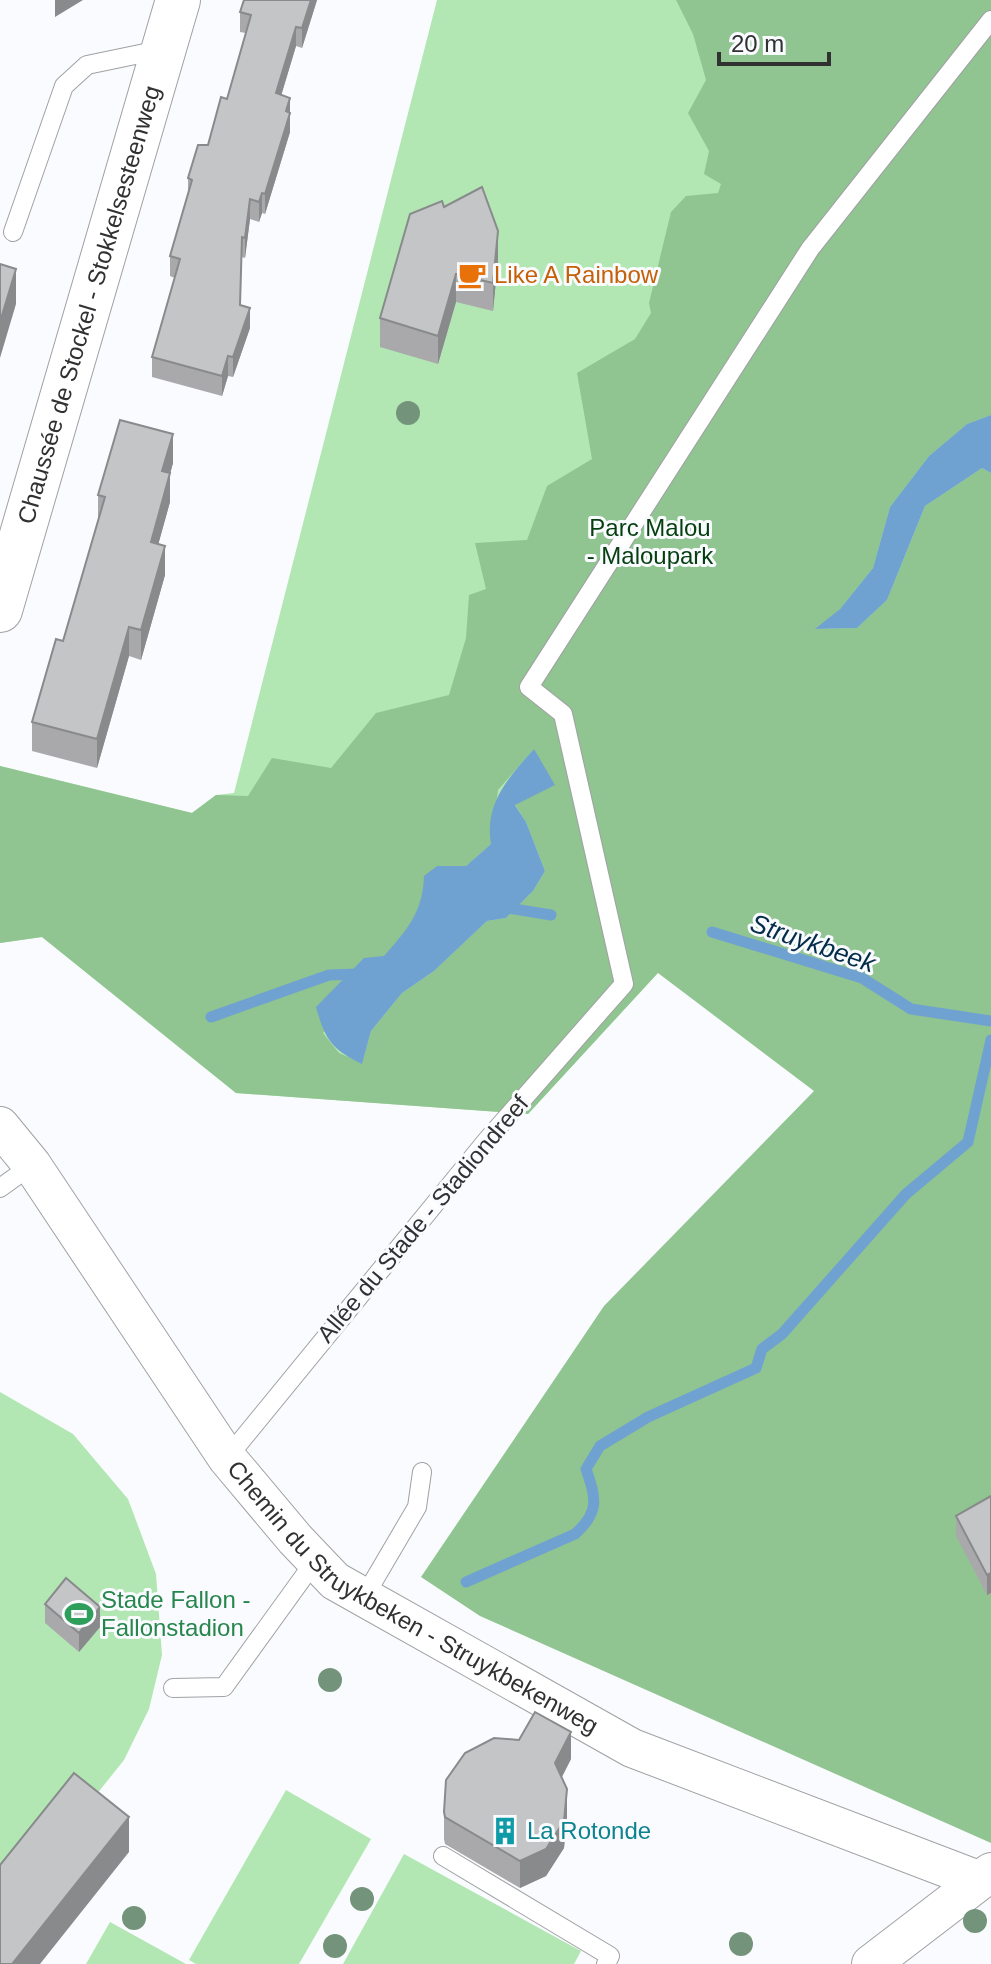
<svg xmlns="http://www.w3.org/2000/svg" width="991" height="1964" font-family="Helvetica,sans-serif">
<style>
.green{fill:#b2e7b3}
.forest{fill:#90c491;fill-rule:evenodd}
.water{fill:#6fa2d1}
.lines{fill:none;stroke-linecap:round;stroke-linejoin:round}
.stream{stroke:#6fa2d1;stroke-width:11}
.service-casing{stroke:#a0a1a3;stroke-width:20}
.minor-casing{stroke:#a0a1a3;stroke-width:40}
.tertiary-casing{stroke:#a0a1a3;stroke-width:46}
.service{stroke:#fff;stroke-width:18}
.minor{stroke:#fff;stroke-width:38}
.tertiary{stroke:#fff;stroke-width:44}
.tree{fill:#73947b}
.wall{fill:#a9a9ab}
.shaded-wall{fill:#898a8b}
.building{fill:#c4c5c7;stroke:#898a8b;stroke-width:2}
.labels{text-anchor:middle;stroke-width:6;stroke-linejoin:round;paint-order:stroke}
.food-label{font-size:24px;fill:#c56008;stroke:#fafbfe;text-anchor:start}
.street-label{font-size:24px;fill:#313132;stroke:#fafbfe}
.park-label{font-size:24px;fill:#053f0f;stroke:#fafbfe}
.leisure-label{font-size:24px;fill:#27864d;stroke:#fafbfe;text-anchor:start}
.culture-label{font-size:24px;fill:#0d838f;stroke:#fafbfe;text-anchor:start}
.water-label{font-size:26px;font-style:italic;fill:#042c4b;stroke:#fafbfe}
</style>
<rect width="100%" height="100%" fill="#fafbfe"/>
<path class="green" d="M 437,0 L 991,0 L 991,767 L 658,972 L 528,1114 L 236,1093 L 42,937 L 0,943 L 0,766 L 192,813 L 216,795 L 234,793 Z
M 0,1392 L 73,1434 L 128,1499 L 156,1574 L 162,1655 L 149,1709 L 124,1760 L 0,1915 Z
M 286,1790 L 371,1839 L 299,1964 L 196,1964 L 189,1960 Z
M 404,1854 L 581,1951 L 574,1964 L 343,1964 Z
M 110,1922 L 186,1964 L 86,1964 Z"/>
<path class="forest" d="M 676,0 L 991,0 L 991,415 L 967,424 L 929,456 L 890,507 L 873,568 L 840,609 L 817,629 L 857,628 L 887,600 L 925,506 L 982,468 L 991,473 L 991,1843 L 480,1616 L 421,1577 L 604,1306 L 814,1091 L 658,973 L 528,1114 L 236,1093 L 42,937 L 0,943 L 0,766 L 192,813 L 216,795 L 248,796 L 272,758 L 331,768 L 376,713 L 449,695 L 466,638 L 469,595 L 486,589 L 475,543 L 527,540 L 547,486 L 592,459 L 577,373 L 635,339 L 651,313 L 649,303 L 671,212 L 686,196 L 718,193 L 721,184 L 704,174 L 709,151 L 688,113 L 706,80 L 693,34 ZM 534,749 L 515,804 L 526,822 L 545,871 L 533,891 L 506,918 L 487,921 L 434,971 L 402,993 L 371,1031 L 362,1063 L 339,1053 L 323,1033 L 414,922 L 437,866 L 466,866 L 491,844 L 498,790 Z"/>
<path class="water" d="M 991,415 L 991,473 L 982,468 L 925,506 L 887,600 L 857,628 L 815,629 L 840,609 L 873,568 L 890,507 L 929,456 L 967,424 Z
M 534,749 L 555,785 L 515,805 L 526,822 L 545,871 L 533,891 L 506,918 L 487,921 L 434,971 L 402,993 L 371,1031 L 362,1064 C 331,1049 325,1039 316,1007 L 364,958 L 384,956 C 407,930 423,912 424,876 L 437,866 L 466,866 L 491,844 C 484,803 509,777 534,749 Z"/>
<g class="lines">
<path class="stream" d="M 502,907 L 551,915
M 712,932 L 862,978 L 911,1009 L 991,1021
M 211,1017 L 329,975 L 359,974
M 466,1582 L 575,1534 C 600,1512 596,1498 586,1469 L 600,1446 L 648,1417 L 756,1368 L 762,1349 L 782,1334 L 906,1194 L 968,1142 L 991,1040"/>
<defs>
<path id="service" d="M 13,232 L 64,86 L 87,65 L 164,49
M 0,1188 L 32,1165
M 227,1458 L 487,1140 L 624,984 L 563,714 L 529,687 L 810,249 L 991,20
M 363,1599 L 417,1507 L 422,1472
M 173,1688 L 224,1687 L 315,1561
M 443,1856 L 610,1956 L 606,1964"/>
<g id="minor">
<path id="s1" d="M 0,1126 L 32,1165 L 227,1458 L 295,1539 L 335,1581 L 632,1748 L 978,1880"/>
<path d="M 871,1964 L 991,1872"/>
</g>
<g id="tertiary">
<path id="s2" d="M 0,610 L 178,0"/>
</g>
</defs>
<use href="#service" class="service-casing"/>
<use href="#minor" class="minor-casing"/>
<use href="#tertiary" class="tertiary-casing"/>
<use href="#service" class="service"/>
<use href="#minor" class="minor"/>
<use href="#tertiary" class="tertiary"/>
</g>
<g class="tree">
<circle cx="408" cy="413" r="12"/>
<circle cx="330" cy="1680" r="12"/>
<circle cx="362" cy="1899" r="12"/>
<circle cx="134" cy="1918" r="12"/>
<circle cx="975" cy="1921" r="12"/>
<circle cx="741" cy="1944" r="12"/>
<circle cx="335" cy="1946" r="12"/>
</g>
<path class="wall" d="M 317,0 L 302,48 L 296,46 L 281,95 L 290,98 L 290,132 L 265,214 L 262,213 L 259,222 L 250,219 L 245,258 L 242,257 L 240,305 L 250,328 L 233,377 L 228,376 L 222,396 L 152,377 L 152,357 L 175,278 L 170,276 L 170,256 L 188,194 L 188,178 L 208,145 L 227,99 L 246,33 L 240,32 L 240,12 Z
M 444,207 L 498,260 L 493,311 L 456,302 L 438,364 L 380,347 L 380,318 Z
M 173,463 L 170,474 L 170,502 L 158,544 L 165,575 L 141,660 L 129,656 L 97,768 L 32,751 L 32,722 L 63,641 L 98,521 L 98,495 Z
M 991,1496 L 991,1593 L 987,1595 L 956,1536 L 956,1516 Z
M 45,1604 L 100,1627 L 79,1652 L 45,1623 Z
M 571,1759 L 562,1777 L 567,1816 L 564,1848 L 546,1876 L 520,1888 L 445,1844 L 444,1839 L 444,1812 Z"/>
<path class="shaded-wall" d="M 55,0 L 83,0 L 55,17 Z
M 311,0 L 317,0 L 302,48 L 302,28 Z
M 296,27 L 296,46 L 276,113 L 276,93 Z
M 290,98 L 290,132 L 265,214 L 265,194 Z
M 262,193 L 262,213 L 259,222 L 259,202 Z
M 250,199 L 250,219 L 245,258 L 245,238 Z
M 498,231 L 498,260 L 493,311 L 493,283 Z
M 16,269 L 16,304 L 0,358 L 0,322 Z
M 456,274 L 456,302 L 438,364 L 438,336 Z
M 250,308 L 250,328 L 233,377 L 233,357 Z
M 228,356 L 228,376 L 222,396 L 222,376 Z
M 173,434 L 173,463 L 170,474 L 170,502 L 151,571 L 151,542 L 162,471 Z
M 165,546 L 165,575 L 141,660 L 141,630 Z
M 129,627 L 129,656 L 97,768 L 97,739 Z
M 991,1573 L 991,1593 L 987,1595 L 987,1575 Z
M 100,1607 L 100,1627 L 79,1652 L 79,1633 Z
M 571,1732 L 571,1759 L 555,1790 L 555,1763 Z
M 567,1789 L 567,1816 L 564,1848 L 546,1876 L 520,1888 L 520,1861 Z
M 129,1817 L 129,1852 L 40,1964 L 12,1964 Z"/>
<path class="building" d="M 244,0 L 311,0 L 302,28 L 296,27 L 276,93 L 290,98 L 286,111 L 290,113 L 265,194 L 262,193 L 259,202 L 250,199 L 245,238 L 242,237 L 240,305 L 250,308 L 233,357 L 228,356 L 222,376 L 152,357 L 180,259 L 170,256 L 192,180 L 188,178 L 198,145 L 208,145 L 221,97 L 227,99 L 251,15 L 240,12 Z
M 482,187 L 498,231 L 493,283 L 456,274 L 438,336 L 380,318 L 410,214 L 442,201 L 444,207 Z
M 0,264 L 16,269 L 0,322 Z
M 120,420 L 173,434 L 162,471 L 170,473 L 151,542 L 165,546 L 141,630 L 129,627 L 97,739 L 32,722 L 56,639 L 63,641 L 105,497 L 98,495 Z
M 991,1496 L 991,1573 L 987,1575 L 956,1516 Z
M 66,1578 L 100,1607 L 79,1633 L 45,1604 Z
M 535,1712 L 571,1732 L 555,1763 L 567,1789 L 564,1821 L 546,1849 L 520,1861 L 445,1817 L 444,1812 L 446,1780 L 465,1753 L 494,1738 L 519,1740 Z
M 74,1773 L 129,1817 L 12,1964 L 0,1964 L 0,1865 Z"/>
<defs>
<symbol id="cafe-bare" viewBox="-9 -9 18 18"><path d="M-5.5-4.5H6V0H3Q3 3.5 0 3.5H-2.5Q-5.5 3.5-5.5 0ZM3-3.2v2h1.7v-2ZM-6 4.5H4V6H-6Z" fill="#e8710a" stroke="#fafbfe" stroke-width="2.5" paint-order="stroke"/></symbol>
<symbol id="stadium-bare" viewBox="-9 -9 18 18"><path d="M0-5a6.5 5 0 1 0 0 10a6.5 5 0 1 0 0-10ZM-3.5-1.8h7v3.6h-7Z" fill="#2e9e5b" stroke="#fafbfe" stroke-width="2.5" paint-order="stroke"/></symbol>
<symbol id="building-bare" viewBox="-9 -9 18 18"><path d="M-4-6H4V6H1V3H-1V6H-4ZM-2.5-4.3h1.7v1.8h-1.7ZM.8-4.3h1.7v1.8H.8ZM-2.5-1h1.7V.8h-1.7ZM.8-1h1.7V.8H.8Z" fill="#0f9aa8" stroke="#fafbfe" stroke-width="2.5" paint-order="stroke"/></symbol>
</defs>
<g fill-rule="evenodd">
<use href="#cafe-bare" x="452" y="255" width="40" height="40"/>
<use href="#stadium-bare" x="59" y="1594" width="40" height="40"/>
<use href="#building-bare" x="485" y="1811" width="40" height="40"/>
</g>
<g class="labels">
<g class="food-label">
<text x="494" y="283">Like A Rainbow</text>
</g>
<g class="street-label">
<text dy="8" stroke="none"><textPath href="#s2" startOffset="318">Chaussée de Stockel - Stokkelsesteenweg</textPath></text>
<text transform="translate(423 1219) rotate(-50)" y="8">Allée du Stade - Stadiondreef</text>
<text dy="8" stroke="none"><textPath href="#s1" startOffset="638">Chemin du Struykbeken - Struykbekenweg</textPath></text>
</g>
<g class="park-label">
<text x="650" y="536">Parc Malou<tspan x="650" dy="28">- Maloupark</tspan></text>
</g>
<g class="leisure-label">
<text x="101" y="1608">Stade Fallon -<tspan x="101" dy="28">Fallonstadion</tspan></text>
</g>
<g class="culture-label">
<text x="527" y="1839">La Rotonde</text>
</g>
<g class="water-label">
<text transform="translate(813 943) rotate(19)" y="9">Struykbeek</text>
</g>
</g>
<path d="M719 52v12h110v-12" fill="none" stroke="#313132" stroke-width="4"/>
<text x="731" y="52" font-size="24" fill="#313132" stroke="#fafbfe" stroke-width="6" paint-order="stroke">20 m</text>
</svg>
